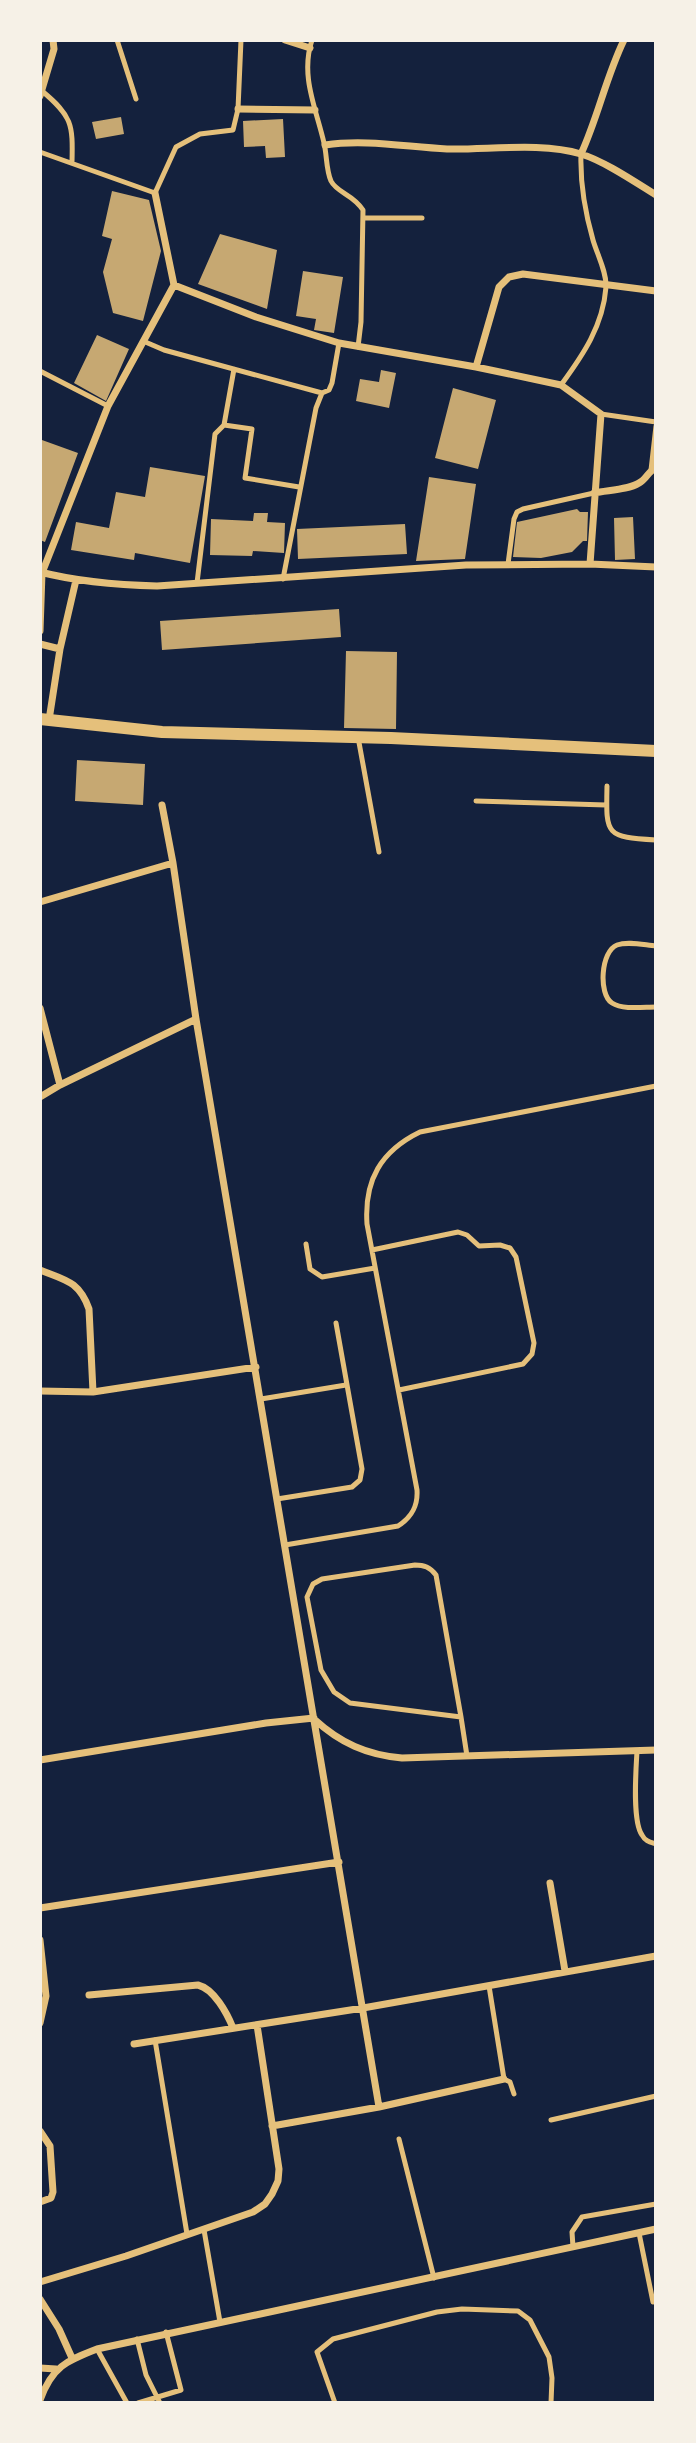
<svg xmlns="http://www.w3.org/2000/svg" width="696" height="2443" font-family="'IBM Plex Sans',sans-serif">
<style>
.building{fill:#c6a872}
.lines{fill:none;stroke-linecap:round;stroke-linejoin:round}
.service{stroke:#e5c07b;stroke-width:5}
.minor{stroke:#e5c07b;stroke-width:7}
.tertiary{stroke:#e5c07b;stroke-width:12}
</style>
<rect width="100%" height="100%" fill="#14213d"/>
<path class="building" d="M 121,117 L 124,134 L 96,139 L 92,122 Z
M 283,119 L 285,157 L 266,158 L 265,146 L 244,147 L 243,121 Z
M 112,191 L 149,200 L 161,251 L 143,321 L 113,313 L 103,272 L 112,239 L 102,236 Z
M 220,234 L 277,250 L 267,309 L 198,284 Z
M 303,271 L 343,277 L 334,333 L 314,330 L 316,319 L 296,316 Z
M 97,335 L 129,349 L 106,401 L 74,383 Z
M 381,370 L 396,373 L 389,408 L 356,401 L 360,379 L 379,382 Z
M 453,388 L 496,400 L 478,469 L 435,458 Z
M 42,440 L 78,453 L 45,542 L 40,540 Z
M 150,467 L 205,476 L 190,563 L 135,553 L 134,560 L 71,550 L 76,522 L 109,528 L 116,492 L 145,497 Z
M 429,477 L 476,484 L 465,559 L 416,561 Z
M 577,509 L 580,512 L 588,512 L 587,541 L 583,541 L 572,552 L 541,558 L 513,557 L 517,522 Z
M 254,513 L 268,513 L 267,522 L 285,523 L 284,553 L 253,551 L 252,556 L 210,555 L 211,519 L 253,521 Z
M 633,517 L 635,559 L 615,560 L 614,518 Z
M 405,524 L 407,554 L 298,559 L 297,529 Z
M 339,609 L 341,637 L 162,650 L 160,621 Z
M 346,651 L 397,652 L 396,729 L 344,728 Z
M 77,760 L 145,764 L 143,805 L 75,801 Z"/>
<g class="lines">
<path class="service" d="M 117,40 L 136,99
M 312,40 C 300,76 316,108 324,143 C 327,155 326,170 331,181 C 337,193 353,194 363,210 L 361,322 L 358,347
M 42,91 C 72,116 73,124 72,162
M 40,152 L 155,193 L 176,147 L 200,134 L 233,130 L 238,109 L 241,40
M 363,218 L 422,218
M 143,341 L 164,350 L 322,393
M 40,371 L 108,406
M 561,385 C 583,355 603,326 606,287 C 607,273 597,254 593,240 C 585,212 580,183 581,154
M 601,414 L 656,422
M 224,425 L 234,369
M 651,470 L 656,426
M 508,564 L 514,519 L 517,512 L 523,509 L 594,493
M 283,579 L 316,408 L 322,393 L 329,390 L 332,383 L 339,343
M 197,583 L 215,434 L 224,425 L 252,429 L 245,478 L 299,487
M 358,737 L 379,852
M 607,786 C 606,835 605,837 656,840
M 476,801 L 606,805
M 656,946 C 644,945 628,941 617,945 C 601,951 598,994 612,1003 C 623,1010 643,1007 656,1007
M 306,1244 L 310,1269 L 322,1277 L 375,1268
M 372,1250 L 458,1232 L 467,1235 L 479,1246 L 500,1245 L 510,1248 L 516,1257 L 534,1343 L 532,1354 L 523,1364 L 399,1390
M 261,1399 L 346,1385
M 277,1499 L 352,1487 L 360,1480 L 362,1469 L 336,1323
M 285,1545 L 398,1526 C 412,1517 418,1506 417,1490 L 367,1224 C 364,1180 381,1151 420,1132 L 656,1086
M 461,1717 L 350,1703 L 334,1692 L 321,1670 L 307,1597 L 313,1584 L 322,1579 L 415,1565 C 424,1565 430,1567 436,1575 L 461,1717 L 467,1756
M 637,1751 C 636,1769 632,1821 642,1835 C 645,1841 650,1842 656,1844
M 489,1986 L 504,2079 L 510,2082 L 514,2094
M 155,2040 L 187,2234
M 551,2120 L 656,2096
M 399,2139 L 434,2278
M 204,2230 L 220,2322
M 639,2233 L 653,2302
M 573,2247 L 572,2232 L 582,2217 L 656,2204
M 137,2339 L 146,2375 L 160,2403
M 97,2349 L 127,2403
M 138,2403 L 181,2390 L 166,2332
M 335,2403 L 317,2352 L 333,2339 L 437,2312 L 462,2309 L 518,2311 L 530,2320 L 549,2357 L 552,2378 L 551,2403"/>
<path class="minor" d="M 285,40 L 310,48
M 40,96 L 54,49 L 53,40
M 238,109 L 315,110
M 325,145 C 366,139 406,147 447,149 C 488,150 542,142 581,154 C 604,161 635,182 656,195
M 581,154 C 598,117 606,77 624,40
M 174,285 L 256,317 L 339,343 L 476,367 L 561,385 L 601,414 L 590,564
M 476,367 L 499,287 L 509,277 L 523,274 L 656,291
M 594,493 C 608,490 628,490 639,483 C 647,479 648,471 656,468
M 40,572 C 79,582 117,585 157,586 L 466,565 L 590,564 L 656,567
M 40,631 L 42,573 L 108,406 L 174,285 L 155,193
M 40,644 L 60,649
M 49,720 L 60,649 L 76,580
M 162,805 L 173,863 L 196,1019 L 379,2107
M 40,902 L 173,863
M 40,1008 L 60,1085
M 40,1097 L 60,1085 L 196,1019
M 40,1270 C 65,1280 79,1281 89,1309 L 93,1392
M 40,1391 L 93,1392 L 256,1367
M 314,1719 C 340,1743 367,1755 402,1758 L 656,1750
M 40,1760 L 266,1723 L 314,1718
M 550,1883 L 565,1971
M 40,1908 L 339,1862
M 40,1940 L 46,1996 L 40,2023
M 89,1995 L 198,1985 C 214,1989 227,2013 233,2028
M 134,2044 L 363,2008 L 656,1956
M 272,2126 L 379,2107 L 504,2079
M 40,2131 L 50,2146 L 53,2192 L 51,2198 L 40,2202
M 40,2282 L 126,2256 L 253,2212 L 265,2204 L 272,2194 L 278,2181 L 279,2169 L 257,2025
M 40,2299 L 59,2329 L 72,2358
M 40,2368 L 56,2369
M 40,2400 C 52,2367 66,2361 97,2349 L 656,2229"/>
<path class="tertiary" d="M 40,719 L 162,732 L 391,738 L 656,751"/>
</g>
<rect width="696" height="2443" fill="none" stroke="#f6f1e7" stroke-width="84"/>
</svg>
